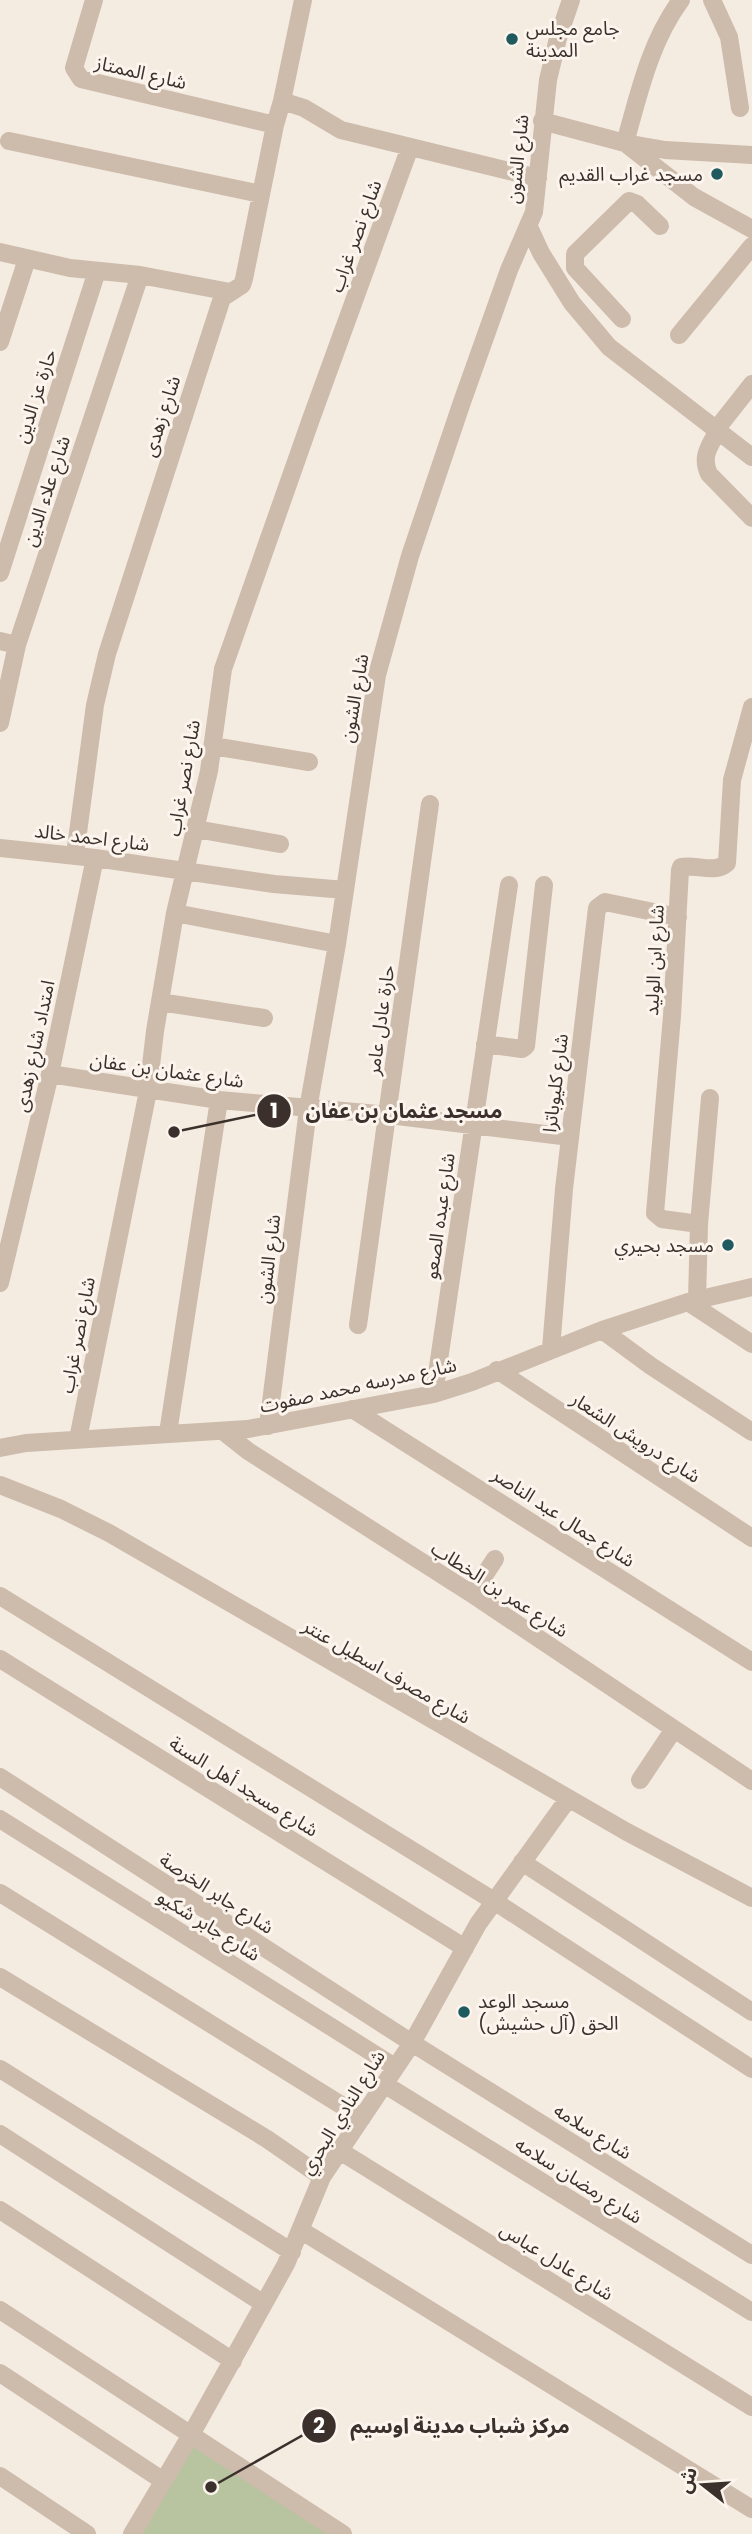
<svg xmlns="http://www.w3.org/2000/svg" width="752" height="2534" font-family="Poppins,'Noto Sans Arabic',sans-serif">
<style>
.green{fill:#b8c4a0}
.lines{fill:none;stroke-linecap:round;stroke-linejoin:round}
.minor{stroke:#cdbbac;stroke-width:18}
.poi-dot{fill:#1f5a5e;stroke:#fbf5ee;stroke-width:2.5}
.labels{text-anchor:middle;stroke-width:6;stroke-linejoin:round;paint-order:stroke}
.poi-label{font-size:19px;fill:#3b302b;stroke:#fbf5ee;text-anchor:start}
.street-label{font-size:19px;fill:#3b302b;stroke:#fbf5ee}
.leader{fill:none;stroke:#3b302b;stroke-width:2.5}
.callout-dot{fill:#3b302b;stroke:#fbf5ee;stroke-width:2.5}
.mark-label{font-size:21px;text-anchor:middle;font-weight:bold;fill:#fff}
.callout-label{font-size:21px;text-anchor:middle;font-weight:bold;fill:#3b302b;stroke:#fbf5ee;stroke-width:6;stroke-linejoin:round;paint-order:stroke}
</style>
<rect width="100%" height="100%" fill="#f4ebe1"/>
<path class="green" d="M 190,2440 L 331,2534 L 135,2534 Z"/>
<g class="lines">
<path class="minor" d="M 94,0 L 74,68 L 81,79 L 275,125
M 681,0 C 650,42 639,93 625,143 L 665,150 L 752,155
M 712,0 L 729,37 L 740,108
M 282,101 L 304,108 L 341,130 L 538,178
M 542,121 L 625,143 L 694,197 L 752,229
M 9,141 L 261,194
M 529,227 L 541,253 L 572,303 L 609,347 L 752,457
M 0,252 L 70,268 L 140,275 L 230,292
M 622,319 L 575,268 L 575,254 L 629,201 L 637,204 L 660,226
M 679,335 L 752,246
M 0,342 L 27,259
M 715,431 L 752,384
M 717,432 C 709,447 701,457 709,474 L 752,518
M 0,573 L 97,271
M 0,641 L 17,645
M 0,723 L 17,645 L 140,275
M 213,746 L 309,762
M 196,829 L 280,844
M 0,848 L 95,858 L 274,884 L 345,890
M 75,855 L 95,705 L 107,654 L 222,298 L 242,285 L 244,279 L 275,125 L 282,101 L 303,0
M 175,913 L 337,944
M 160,1002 L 264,1018
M 485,1044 L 522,1049 L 526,1046 L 544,885
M 50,1074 L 219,1100 L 389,1115 L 570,1137
M 699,1224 L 662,1219 L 655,1213 L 672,1016 L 680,870 L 681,867 C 696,864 715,874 727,863 L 732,780 L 752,707
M 0,1283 L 50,1074 L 95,858
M 697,1300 L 699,1224 L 710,1098
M 688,1302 L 752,1344
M 358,1325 L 430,804
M 602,1330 L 651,1366 L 752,1432
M 551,1349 L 564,1189 L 597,908 L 605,902 L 678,917
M 497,1370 L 752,1538
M 434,1394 L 509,885
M 352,1409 L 752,1662
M 268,1426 L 308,1109 L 337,944 L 377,675 L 410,556 L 462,402 L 509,270 L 534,212 L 548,80 L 558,38 L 571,0
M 224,1432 L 248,1451 L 472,1594 L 752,1781
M 168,1433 L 219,1100
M 78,1439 L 148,1091 L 155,1031 L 175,913 L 209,771 L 223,669 L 311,419 L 410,147
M 0,1448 L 26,1443 L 248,1429 L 434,1394 L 472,1382 L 602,1330 L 688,1302 L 752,1287
M 0,1485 L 61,1509 L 109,1533 L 627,1832 L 752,1898
M 472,1594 L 495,1559
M 0,1596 L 494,1901 L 752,2069
M 0,1659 L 465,1948
M 0,1777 L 412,2043 L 752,2255
M 640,1780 L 674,1729
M 0,1819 L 395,2067
M 522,1862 L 752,2012
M 0,1893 L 362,2118
M 0,1977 L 267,2139 L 322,2177
M 0,2069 L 292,2252
M 384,2084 L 752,2312
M 0,2134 L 264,2304
M 340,2151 L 752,2407
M 0,2210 L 233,2361
M 302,2231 L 752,2509
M 0,2310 L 343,2534
M 0,2373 L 162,2480
M 0,2476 L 87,2534
M 132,2534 L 192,2433 L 286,2264 L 322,2177 L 412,2043 L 478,1924 L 568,1799"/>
</g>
<g class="poi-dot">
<circle cx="512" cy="39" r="7"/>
<circle cx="717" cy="174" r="7"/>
<circle cx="728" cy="1245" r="7"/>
<circle cx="464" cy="2012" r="7"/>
</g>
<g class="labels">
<g class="poi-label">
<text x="526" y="35">جامع مجلس<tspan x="526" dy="22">المدينة</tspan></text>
<text x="703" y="181" text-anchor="end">مسجد غراب القديم</text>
<text x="714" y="1252" text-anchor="end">مسجد بحيري</text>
<text x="478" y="2008">مسجد الوعد<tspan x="478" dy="22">الحق (آل حشيش)</tspan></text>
</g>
<g class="street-label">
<text transform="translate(141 72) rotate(13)" y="7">شارع الممتاز</text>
<text transform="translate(517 159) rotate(-84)" y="7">شارع الشون</text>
<text transform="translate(355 236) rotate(-70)" y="7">شارع نصر غراب</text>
<text transform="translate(35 396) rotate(-72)" y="7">حارة عز الدين</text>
<text transform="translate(161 416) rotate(-72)" y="7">شارع زهدى</text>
<text transform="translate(46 491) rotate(-72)" y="7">شارع علاء الدين</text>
<text transform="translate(354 698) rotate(-80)" y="7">شارع الشون</text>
<text transform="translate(183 778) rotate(-80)" y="7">شارع نصر غراب</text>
<text transform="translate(92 837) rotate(7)" y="7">شارع احمد خالد</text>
<text transform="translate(654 960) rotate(-87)" y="7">شارع ابن الوليد</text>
<text transform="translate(380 1020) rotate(-82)" y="7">حارة عادل عامر</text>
<text transform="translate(34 1046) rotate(-78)" y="7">امتداد شارع زهدى</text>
<text transform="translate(167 1070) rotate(8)" y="7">شارع عثمان بن عفان</text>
<text transform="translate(555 1083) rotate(-83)" y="7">شارع كليوباترا</text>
<text transform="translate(439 1216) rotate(-82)" y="7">شارع عبده الصعو</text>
<text transform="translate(268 1259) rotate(-83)" y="7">شارع الشون</text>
<text transform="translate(77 1335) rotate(-79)" y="7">شارع نصر غراب</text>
<text transform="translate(358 1385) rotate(-12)" y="7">شارع مدرسه محمد صفوت</text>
<text transform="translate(636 1437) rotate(33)" y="7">شارع درويش الشعار</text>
<text transform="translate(564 1517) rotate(33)" y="7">شارع جمال عبد الناصر</text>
<text transform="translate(500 1589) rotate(33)" y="7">شارع عمر بن الخطاب</text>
<text transform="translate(387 1671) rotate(30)" y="7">شارع مصرف اسطبل عنتر</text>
<text transform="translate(244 1786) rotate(32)" y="7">شارع مسجد أهل السنة</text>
<text transform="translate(217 1893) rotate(33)" y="7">شارع جابر الخرصة</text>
<text transform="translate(209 1925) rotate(32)" y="7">شارع جابر شكيو</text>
<text transform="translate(342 2112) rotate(-58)" y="7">شارع النادي البحري</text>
<text transform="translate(593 2131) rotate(32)" y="7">شارع سلامه</text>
<text transform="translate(579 2180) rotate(32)" y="7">شارع رمضان سلامه</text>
<text transform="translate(557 2261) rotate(32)" y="7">شارع عادل عباس</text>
</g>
</g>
<path class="leader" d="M174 1132L274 1111M211 2487L319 2426"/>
<g class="callout-dot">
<circle cx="174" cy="1132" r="7"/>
<circle cx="211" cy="2487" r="7"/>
<circle cx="274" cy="1111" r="18"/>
<circle cx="319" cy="2426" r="18"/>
</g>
<g class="mark-label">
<text x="274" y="1118">1</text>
<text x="319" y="2433">2</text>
</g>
<g class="callout-label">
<text x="404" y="1118">مسجد عثمان بن عفان</text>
<text x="460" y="2433">مركز شباب مدينة اوسيم</text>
</g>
<g transform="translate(703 2485) rotate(287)" stroke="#fbf5ee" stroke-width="5" paint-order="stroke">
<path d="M0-5L12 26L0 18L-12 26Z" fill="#3b302b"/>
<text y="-10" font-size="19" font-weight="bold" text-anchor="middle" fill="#3b302b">ش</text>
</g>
</svg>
